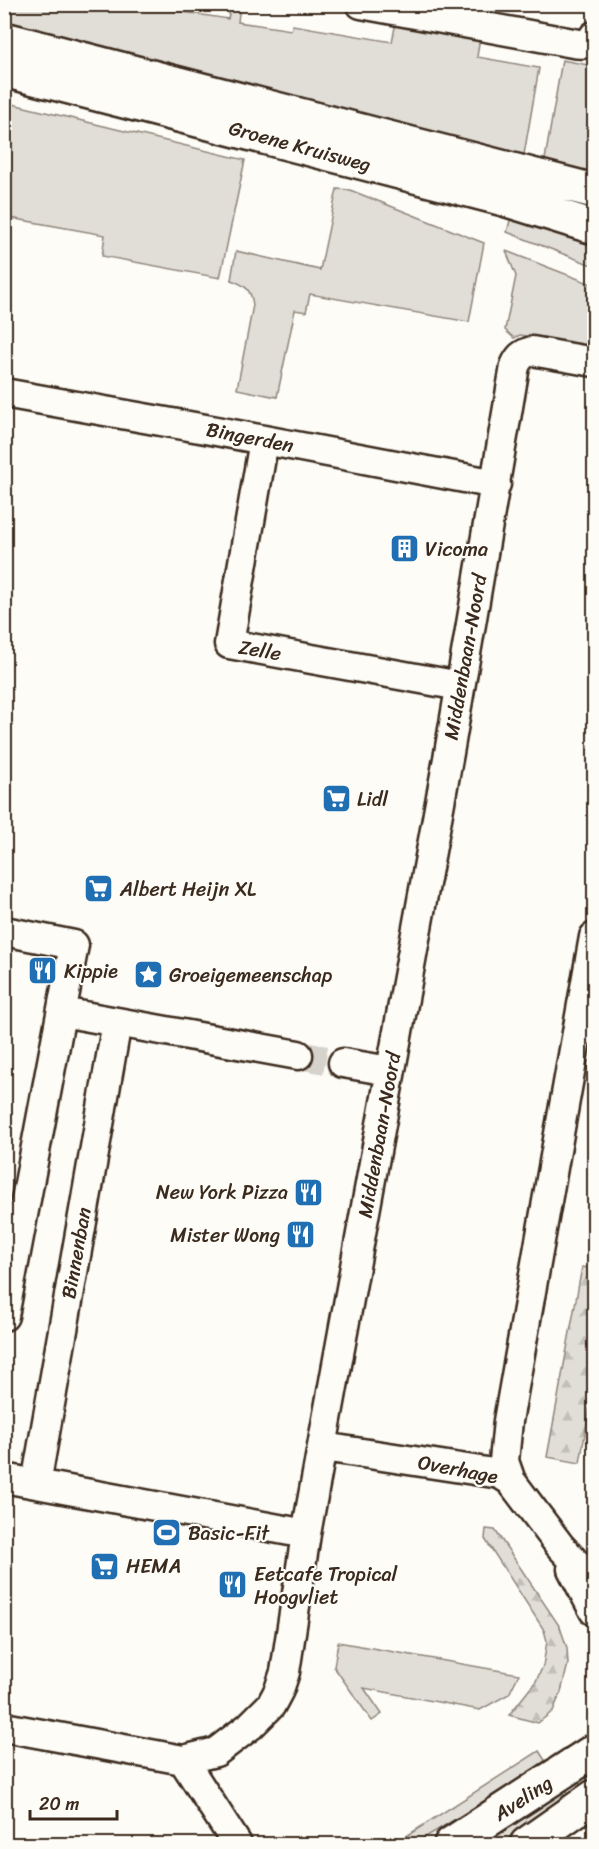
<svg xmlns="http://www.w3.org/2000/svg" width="599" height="1849" font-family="Sriracha,sans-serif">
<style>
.grass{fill:#e1ded7;stroke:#8e847a;stroke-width:1.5}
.forest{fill:url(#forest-firs);stroke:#8e847a;stroke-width:1.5}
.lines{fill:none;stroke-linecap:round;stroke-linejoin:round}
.street-tunnel{stroke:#d6d2cc;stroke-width:28;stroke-dasharray:28 14;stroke-linecap:butt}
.street-casing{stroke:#3b2a1e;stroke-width:33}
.secondary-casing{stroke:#3b2a1e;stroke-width:38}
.primary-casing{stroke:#3b2a1e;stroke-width:38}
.street{stroke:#fdfcf7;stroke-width:28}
.secondary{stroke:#fdfcf7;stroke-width:33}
.primary{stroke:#fdfcf7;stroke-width:33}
.labels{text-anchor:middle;stroke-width:4.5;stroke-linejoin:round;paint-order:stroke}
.street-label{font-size:20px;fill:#3b2a1e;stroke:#fdfcf7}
.poi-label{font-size:20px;fill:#3b2a1e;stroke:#fdfcf7;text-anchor:start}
</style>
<defs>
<pattern id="forest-firs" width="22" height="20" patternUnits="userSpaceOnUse" patternTransform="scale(1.5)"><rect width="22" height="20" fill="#e1ded7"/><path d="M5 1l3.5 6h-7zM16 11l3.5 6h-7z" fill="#c2bfb8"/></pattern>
</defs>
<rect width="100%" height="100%" fill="#fdfcf7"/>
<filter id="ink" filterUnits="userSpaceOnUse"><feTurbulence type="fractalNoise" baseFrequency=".0167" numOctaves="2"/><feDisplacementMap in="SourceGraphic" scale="12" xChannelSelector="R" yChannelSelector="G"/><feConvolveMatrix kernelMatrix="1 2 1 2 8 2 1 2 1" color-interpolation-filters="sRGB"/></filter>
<g filter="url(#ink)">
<path class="grass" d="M 144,4 L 155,6 L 155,5 L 164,5 L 164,9 L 228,19 L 231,5 L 240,5 L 238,22 L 291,30 L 293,25 L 392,42 L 396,22 L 480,36 L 477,57 L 539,68 L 522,166 L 5,32 L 4,5 Z
M 562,60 L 594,66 L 594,184 L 543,171 Z
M 4,102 L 245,160 L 220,278 L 102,256 L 105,235 L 5,217 Z
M 337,189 L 350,190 L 484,243 L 469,322 L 310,294 L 306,312 L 295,310 L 277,397 L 237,389 L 253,305 C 251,289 245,285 231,280 L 236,251 L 320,270 Z
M 512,213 L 594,237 L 594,266 L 507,232 Z
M 506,251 L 594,285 L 594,347 L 520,335 L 514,338 L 505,330 L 516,276 Z
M 338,1642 L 519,1674 L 509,1694 L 480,1710 L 364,1688 L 382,1714 L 372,1721 L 334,1667 Z
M 539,1751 L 550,1768 L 522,1786 L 477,1806 L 414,1844 L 394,1844 Z
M 559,1787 L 570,1804 L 508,1844 L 470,1844 Z"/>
<path class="forest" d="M 582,1267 L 594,1269 L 594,1382 L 580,1463 L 547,1457 Z
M 486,1529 L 495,1530 L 560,1627 L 567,1648 L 568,1664 L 561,1692 L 553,1711 L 538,1723 L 509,1715 L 536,1681 L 543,1666 L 547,1641 L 544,1630 L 485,1539 Z"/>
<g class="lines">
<path class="street-tunnel" d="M 298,1055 L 343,1063"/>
<defs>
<path id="street" d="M 361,4 L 573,43 C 583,45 589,44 594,36
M 4,393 L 211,430 L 496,484
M 264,440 L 229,644 L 460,686
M 4,931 L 74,945 L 4,1316
M 62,1012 L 298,1055
M 343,1063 L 390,1071
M 323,1447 L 500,1474 L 511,1481 L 560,1546 L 594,1582
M 4,1478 L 306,1534
M 511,1481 L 504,1461 L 508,1421 L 594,937
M 36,1484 L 117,1022
M 572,1569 L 594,1611
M 4,1727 L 183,1760 L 216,1752 L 250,1726 L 271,1705 L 279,1690 L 285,1672 L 306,1534 L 449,753 L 515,366 C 519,357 522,354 532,351 L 594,362
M 183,1760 L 237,1844"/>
<path id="secondary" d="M 451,1844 L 594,1751
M 527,1844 L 594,1797"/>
<path id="primary" d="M 4,39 L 594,191
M 4,70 L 504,199 L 594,227"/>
</defs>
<use href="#street" class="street-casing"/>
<use href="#secondary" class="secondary-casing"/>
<use href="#primary" class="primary-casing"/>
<use href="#street" class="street"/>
<use href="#secondary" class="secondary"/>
<use href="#primary" class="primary"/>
</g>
</g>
<defs>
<symbol id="building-square" viewBox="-11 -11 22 22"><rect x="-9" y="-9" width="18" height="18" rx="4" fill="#1f6fb2" stroke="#fdfcf7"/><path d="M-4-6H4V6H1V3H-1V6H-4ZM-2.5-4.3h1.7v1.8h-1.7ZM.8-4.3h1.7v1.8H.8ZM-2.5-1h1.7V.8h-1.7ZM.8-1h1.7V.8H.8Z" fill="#fff"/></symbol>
<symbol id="supermarket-square" viewBox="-11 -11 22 22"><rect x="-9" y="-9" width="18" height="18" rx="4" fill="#1f6fb2" stroke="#fdfcf7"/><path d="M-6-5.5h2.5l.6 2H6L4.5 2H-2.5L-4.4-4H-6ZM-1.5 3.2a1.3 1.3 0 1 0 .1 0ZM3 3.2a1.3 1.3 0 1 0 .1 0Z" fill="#fff"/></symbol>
<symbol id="restaurant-square" viewBox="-11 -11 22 22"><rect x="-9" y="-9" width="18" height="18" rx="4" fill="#1f6fb2" stroke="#fdfcf7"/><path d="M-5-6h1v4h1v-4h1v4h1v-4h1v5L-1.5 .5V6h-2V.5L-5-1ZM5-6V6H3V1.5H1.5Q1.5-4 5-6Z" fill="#fff"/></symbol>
<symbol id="sight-square" viewBox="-11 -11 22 22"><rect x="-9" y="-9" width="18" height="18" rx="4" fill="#1f6fb2" stroke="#fdfcf7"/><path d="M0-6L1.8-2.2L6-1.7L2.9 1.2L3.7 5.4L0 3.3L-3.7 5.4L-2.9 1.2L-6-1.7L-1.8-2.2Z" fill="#fff"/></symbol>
<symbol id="stadium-square" viewBox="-11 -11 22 22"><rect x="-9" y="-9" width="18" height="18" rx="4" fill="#1f6fb2" stroke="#fdfcf7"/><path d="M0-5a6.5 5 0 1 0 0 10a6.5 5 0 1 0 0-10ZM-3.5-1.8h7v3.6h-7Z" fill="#fff"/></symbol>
</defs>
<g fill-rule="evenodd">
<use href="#building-square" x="388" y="532" width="33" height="33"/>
<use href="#supermarket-square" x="320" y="782" width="33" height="33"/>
<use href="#supermarket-square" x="82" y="872" width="33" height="33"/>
<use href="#restaurant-square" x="26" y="954" width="33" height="33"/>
<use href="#sight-square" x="132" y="958" width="33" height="33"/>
<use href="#restaurant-square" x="292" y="1176" width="33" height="33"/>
<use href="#restaurant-square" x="284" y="1218" width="33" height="33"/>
<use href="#stadium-square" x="150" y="1516" width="33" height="33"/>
<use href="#supermarket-square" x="88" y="1550" width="33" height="33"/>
<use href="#restaurant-square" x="216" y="1568" width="33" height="33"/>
</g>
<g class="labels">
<g class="street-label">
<text transform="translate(300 146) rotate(15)" y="7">Groene Kruisweg</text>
<text transform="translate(250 437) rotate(11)" y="7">Bingerden</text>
<text transform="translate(260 650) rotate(10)" y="7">Zelle</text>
<text transform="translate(465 657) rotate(-80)" y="7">Middenbaan-Noord</text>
<text transform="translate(379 1135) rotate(-80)" y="7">Middenbaan-Noord</text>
<text transform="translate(76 1253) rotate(-80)" y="7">Binnenban</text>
<text transform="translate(458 1469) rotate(11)" y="7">Overhage</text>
<text transform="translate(523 1798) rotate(-33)" y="7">Aveling</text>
</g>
<g class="poi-label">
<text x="425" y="556">Vicoma</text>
<text x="357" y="806">Lidl</text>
<text x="120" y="896">Albert Heijn XL</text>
<text x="64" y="978">Kippie</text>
<text x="169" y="982">Groeigemeenschap</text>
<text x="288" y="1199" text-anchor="end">New York Pizza</text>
<text x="280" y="1242" text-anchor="end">Mister Wong</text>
<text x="188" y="1540">Basic-Fit</text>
<text x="126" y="1573">HEMA</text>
<text x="254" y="1581">Eetcafe Tropical<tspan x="254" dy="23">Hoogvliet</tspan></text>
</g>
</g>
<rect width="599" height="1849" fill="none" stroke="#fdfcf7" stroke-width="24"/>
<rect x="12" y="12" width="575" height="1825" fill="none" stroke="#3b2a1e" stroke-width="2" filter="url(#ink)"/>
<path d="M30 1810v9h87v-9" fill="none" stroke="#3b2a1e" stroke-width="3"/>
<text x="39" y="1810" font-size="18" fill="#3b2a1e" stroke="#fdfcf7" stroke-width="4.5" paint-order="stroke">20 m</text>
</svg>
